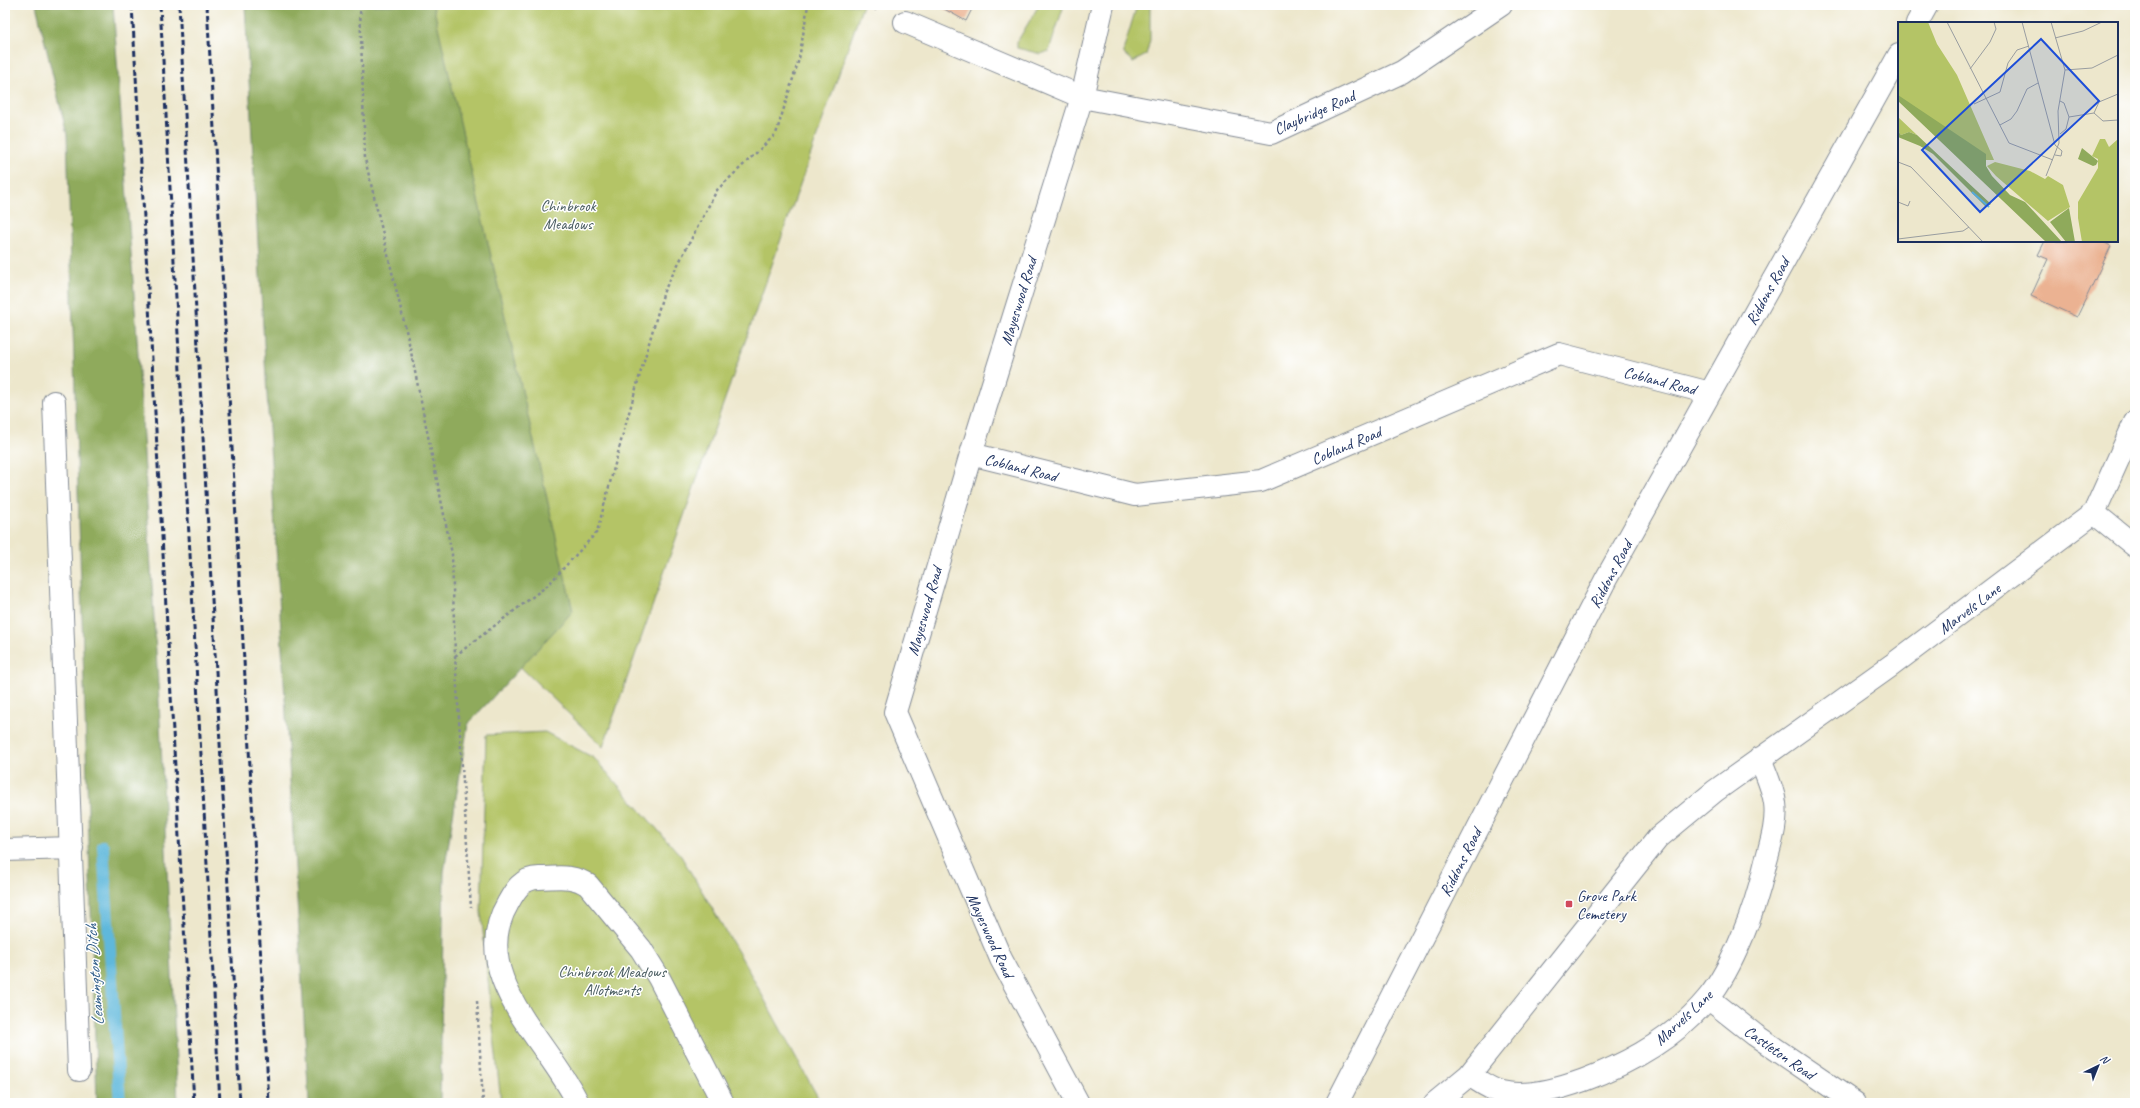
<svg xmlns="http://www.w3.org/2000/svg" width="2140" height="1108" font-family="Caveat,sans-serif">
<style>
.green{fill:#b4c466;stroke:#687a62}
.forest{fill:#8faa5b;stroke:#556c5c}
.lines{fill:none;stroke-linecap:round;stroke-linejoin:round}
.stream{stroke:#5eb8db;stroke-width:12}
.building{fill:#ebb292}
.service-casing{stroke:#848b95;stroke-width:24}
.minor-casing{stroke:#848b95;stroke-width:24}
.path{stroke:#848b95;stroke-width:2.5;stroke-dasharray:3 3;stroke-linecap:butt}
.service{stroke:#fff;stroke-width:22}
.minor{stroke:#fff;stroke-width:22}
.rail{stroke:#1b2f5e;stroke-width:3;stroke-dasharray:6 3;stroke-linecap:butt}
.poi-dot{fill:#d1495b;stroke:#fff;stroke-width:1.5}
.labels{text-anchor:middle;stroke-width:3;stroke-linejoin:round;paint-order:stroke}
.street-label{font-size:16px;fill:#1b2f5e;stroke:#fff}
.park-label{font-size:16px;fill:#495c60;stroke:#fff}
.poi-label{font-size:16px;fill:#1b2f5e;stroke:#fff;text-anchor:start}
.water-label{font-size:17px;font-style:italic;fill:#325f8a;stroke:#fff}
.inset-river{fill:none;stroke:#5eb8db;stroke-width:2}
.inset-road{fill:none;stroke:#999da0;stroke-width:1}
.view{fill:#1d4ed8;fill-opacity:0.15;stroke:#1d4ed8;stroke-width:2}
.inset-edge{fill:none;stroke:#1b2f5e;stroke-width:2}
</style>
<rect width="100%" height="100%" fill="#fff"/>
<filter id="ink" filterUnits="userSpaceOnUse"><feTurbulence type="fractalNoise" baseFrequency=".025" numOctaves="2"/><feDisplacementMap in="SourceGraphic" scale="8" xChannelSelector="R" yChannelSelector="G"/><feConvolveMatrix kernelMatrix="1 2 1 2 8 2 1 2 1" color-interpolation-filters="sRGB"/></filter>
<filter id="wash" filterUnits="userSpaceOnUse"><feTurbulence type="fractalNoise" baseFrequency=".012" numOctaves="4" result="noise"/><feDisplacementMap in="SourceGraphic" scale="16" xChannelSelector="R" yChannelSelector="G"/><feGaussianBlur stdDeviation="0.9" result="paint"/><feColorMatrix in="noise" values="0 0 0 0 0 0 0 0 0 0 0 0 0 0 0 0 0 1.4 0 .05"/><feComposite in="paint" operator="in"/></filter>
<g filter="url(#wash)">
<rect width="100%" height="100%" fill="#ede7cc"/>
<path class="green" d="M 327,5 L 863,5 L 603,747 L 400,550 Z
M 1039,5 L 1064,5 L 1049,51 L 1041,54 L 1017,48 L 1017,42 Z
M 1137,5 L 1150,5 L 1150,40 L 1146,55 L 1133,62 L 1124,54 L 1124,48 Z
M 545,732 L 594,758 L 681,856 L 744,962 L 821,1103 L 501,1103 L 481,912 L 486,735 Z"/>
<path class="forest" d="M 36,5 L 113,5 L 136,322 L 159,701 L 178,1103 L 97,1103 L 67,135 Z
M 245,5 L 433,5 L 573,611 L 468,724 L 444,872 L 440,1103 L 309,1103 L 254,175 Z"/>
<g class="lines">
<path class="stream" d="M 103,846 L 120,1103"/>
</g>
<g id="blocks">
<path class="building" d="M 937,5 L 974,5 L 966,21 Z
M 2045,241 L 2101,241 L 2111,246 L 2077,317 L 2031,296 L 2048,259 L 2038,255 Z"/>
</g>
</g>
<g filter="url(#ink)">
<use href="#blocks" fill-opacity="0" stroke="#848b95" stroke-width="1"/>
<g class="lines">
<defs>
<path id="service" d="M 54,402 L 79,1070
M 5,850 L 72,848
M 578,1103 C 550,1043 465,975 508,903 C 515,890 522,878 539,878 C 557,878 572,874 588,885 L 641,949 L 659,978 L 723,1103"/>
<path id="minor" d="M 905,22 L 1082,97 L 1271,133 L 1402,72 L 1501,5
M 1917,23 L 1927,5
M 971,454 L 1135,495 L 1261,481 L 1559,354 L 1710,393
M 2094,513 L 2135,546
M 1708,998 L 1755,1035 L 1855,1103
M 1469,1075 C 1479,1081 1489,1089 1501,1092 C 1527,1098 1559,1089 1584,1080 C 1630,1063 1676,1037 1708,998 C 1733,968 1756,906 1764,869 C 1769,848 1778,825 1775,803 C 1773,788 1765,772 1760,758
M 1078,1103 L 1001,959 L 895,712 L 971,454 L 1082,97 L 1103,5
M 1337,1103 L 1606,579 L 1899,55
M 1435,1103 L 1469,1075 L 1658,838 L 1715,791 L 1892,665 L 2094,513 L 2135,422"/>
</defs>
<use href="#service" class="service-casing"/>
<use href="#minor" class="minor-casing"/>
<path class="path" d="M 360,5 L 365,159 L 410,347 L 452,554 L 455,656 L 471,908
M 864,5 L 876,10
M 455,656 L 548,585 L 597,532 L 624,430 L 664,291 L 717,190 L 776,134 L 799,59 L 808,5
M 477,1001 L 483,1103"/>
<use href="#service" class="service"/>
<use href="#minor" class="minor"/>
<path class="rail" d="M 132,5 L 194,1103
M 160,5 L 220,1103
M 179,5 L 240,1103
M 207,5 L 269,1103"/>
</g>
</g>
<rect class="poi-dot" x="1565" y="900" width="8" height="8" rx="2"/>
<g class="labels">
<g class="street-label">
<text transform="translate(1314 112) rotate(-24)" y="6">Claybridge Road</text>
<text transform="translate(1767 291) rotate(-61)" y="6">Riddons Road</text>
<text transform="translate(1018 301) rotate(-73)" y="6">Mayeswood Road</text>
<text transform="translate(1660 380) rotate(14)" y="6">Cobland Road</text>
<text transform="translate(1346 445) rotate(-23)" y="6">Cobland Road</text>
<text transform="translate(1021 467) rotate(14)" y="6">Cobland Road</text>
<text transform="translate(1610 574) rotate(-62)" y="6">Riddons Road</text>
<text transform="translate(1969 608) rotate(-37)" y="6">Marvels Lane</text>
<text transform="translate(924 611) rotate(-74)" y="6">Mayeswood Road</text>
<text transform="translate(1460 862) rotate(-63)" y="6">Riddons Road</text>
<text transform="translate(991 935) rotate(65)" y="6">Mayeswood Road</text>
<text transform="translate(1683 1017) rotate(-43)" y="6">Marvels Lane</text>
<text transform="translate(1780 1052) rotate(35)" y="6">Castleton Road</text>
</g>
<g class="park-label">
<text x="568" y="211">Chinbrook<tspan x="568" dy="18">Meadows</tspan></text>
<text x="612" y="977">Chinbrook Meadows<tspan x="612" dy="18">Allotments</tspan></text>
</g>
<g class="poi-label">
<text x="1577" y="901">Grove Park<tspan x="1577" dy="18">Cemetery</tspan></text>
</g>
<g class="water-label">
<text transform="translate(94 975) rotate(-94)" y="6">Leamington Ditch</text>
</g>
</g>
<g transform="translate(1898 22)">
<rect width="220" height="220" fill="#ede7cc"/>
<path d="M 0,0 L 30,0 L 39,22 L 59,53 L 96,138 L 75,138 L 0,74 ZM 0,95 L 19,113 L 11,110 L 3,113 L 0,109 ZM 202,117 L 207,117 L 211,125 L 220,117 L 220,220 L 184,220 L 180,196 L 180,180 L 200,146 L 200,137 L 194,134 ZM 97,140 L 132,149 L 147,157 L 150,154 L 165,163 L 172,185 L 150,199 L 98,154 L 89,144 Z" fill="#b4c466"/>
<path d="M 0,73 L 88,132 L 88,144 L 94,154 L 112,173 L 127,180 L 164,220 L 148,220 L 0,79 ZM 0,109 L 3,113 L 11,110 L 19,113 L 93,182 L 88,185 L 35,132 L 22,124 L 0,115 ZM 184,126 L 200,139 L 198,143 L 195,144 L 180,137 ZM 171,186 L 177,220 L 168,220 L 152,200 Z" fill="#8faa5b"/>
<path class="inset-river" d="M 74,170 L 91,185"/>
<path class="inset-road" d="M 49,0 L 111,121 L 155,138M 124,0 L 157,123 L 164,129 L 163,134 L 157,133M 157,16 L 185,9 L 204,0M 72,47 L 92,20 L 98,7 L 96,0M 167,48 L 194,46 L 220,33M 162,79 L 166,81 L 171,95 L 168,107 L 162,112M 76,82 L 102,70 L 110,41 L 119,28 L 131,24M 196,91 L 205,99 L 220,98M 171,95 L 196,91 L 201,80 L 220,72M 102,103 L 113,97 L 119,89 L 129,67 L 140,61M 0,140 L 13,145 L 85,220M 148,154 L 161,121 L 160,89 L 167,48 L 153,0M 0,180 L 10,184 L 12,179M 0,217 L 65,209 L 71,205"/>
<path class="view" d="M 143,17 L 201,79 L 82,190 L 24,128 Z"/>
<rect width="220" height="220" class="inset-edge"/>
</g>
<rect width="2140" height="1108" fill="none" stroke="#fff" stroke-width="20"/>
<g transform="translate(2098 1066) rotate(43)" stroke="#ffffff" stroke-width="3" paint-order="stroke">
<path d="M0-3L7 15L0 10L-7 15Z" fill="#1b2f5e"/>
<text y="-6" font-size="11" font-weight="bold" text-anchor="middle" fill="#1b2f5e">N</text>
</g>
</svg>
